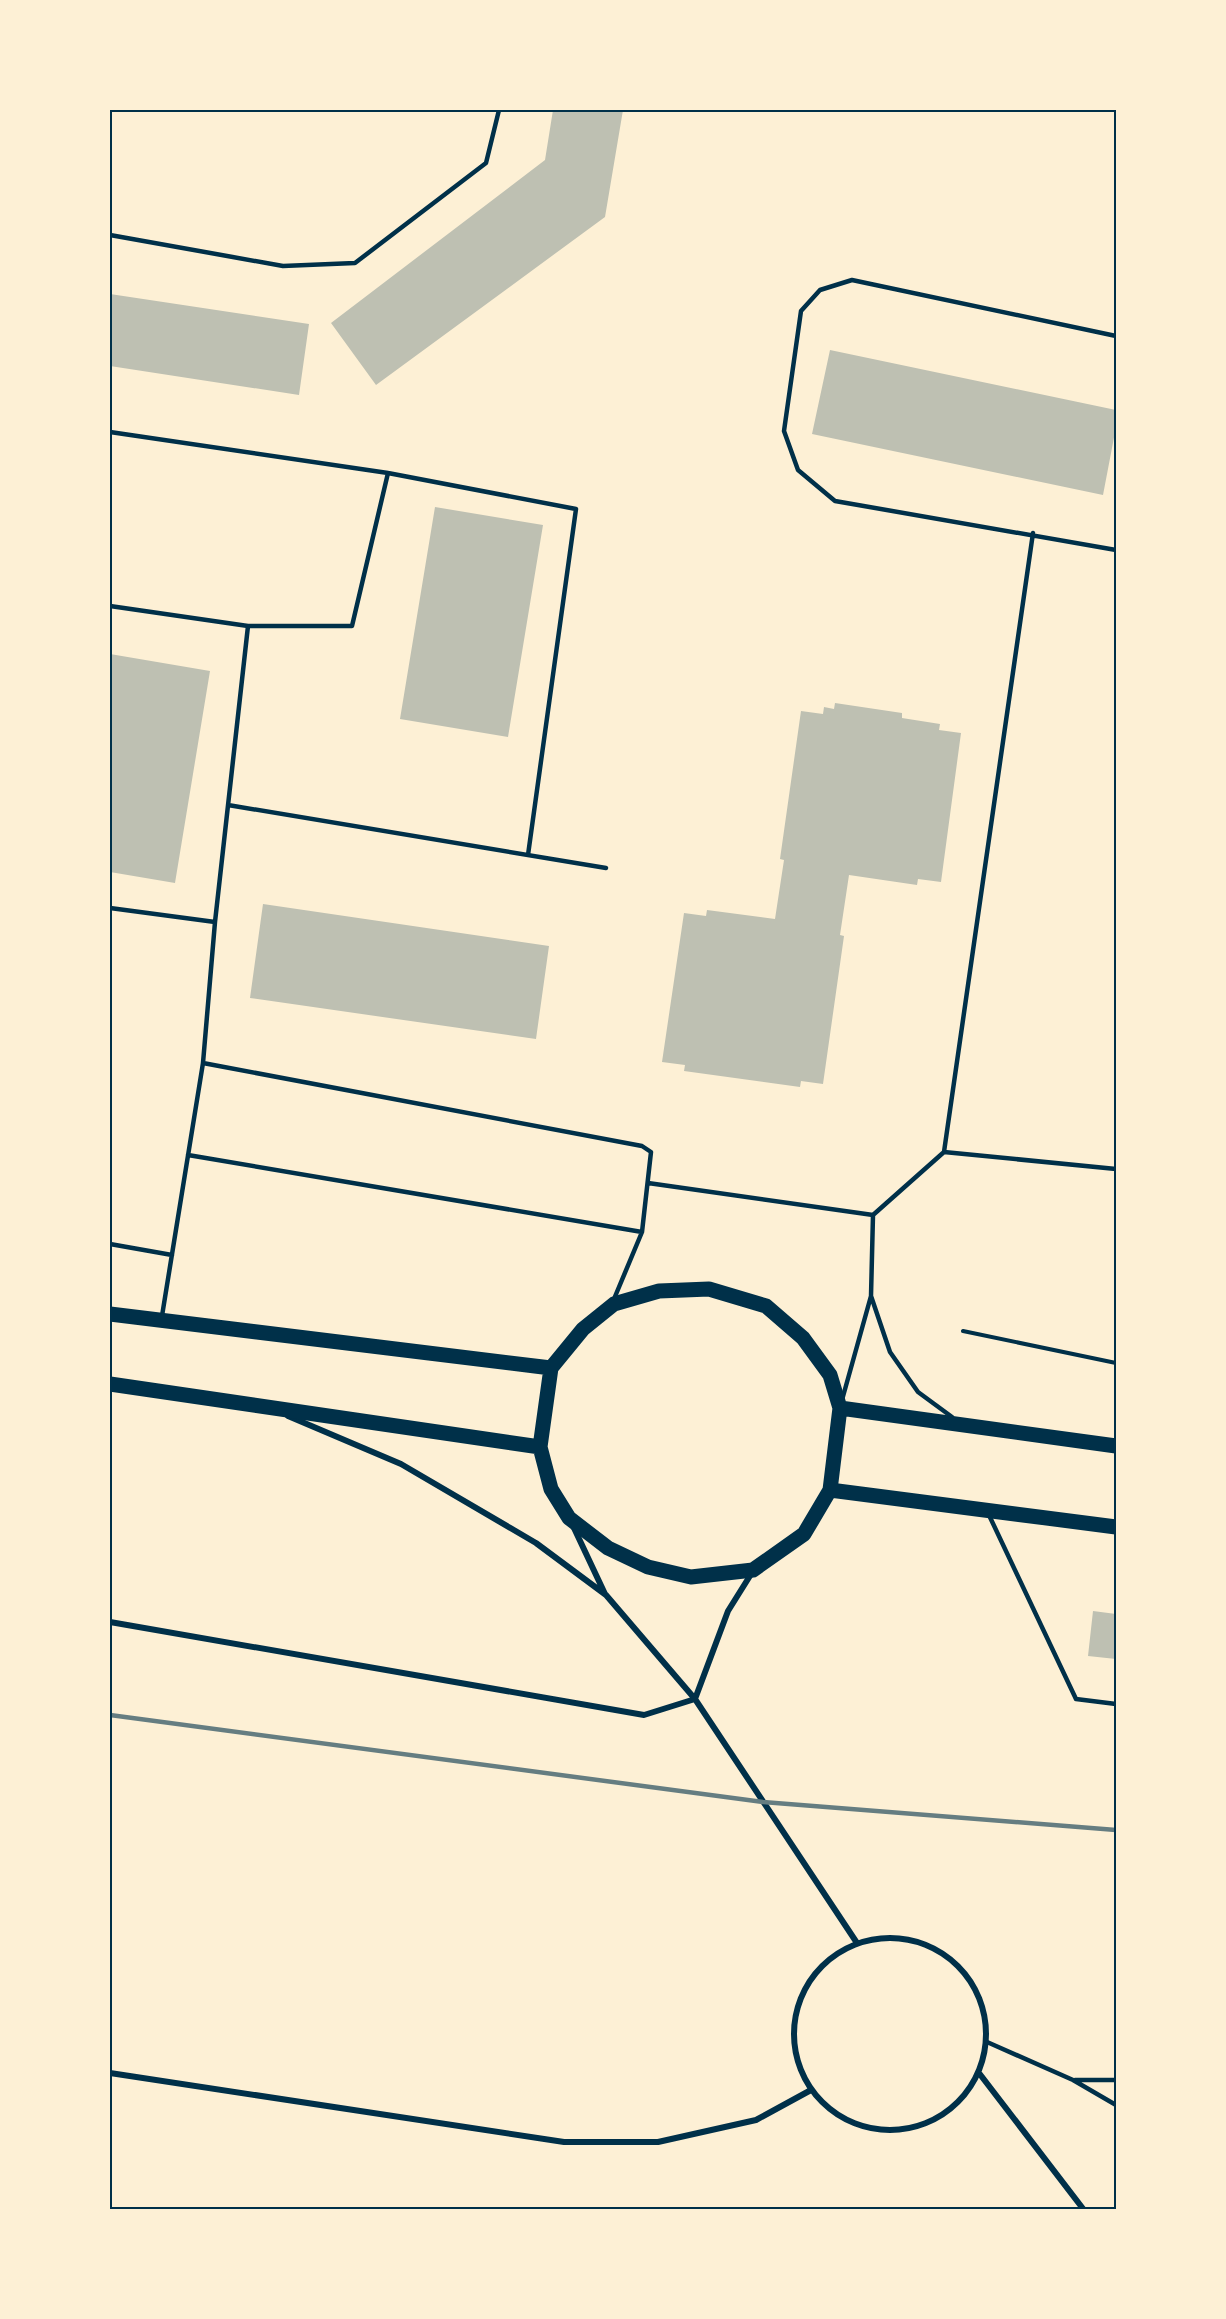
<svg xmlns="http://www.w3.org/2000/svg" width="1226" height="2319" font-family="'Nunito Sans',sans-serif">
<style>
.building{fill:#bec0b2}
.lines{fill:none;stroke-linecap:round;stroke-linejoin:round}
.path{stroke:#003049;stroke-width:4}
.service{stroke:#003049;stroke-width:4.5}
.minor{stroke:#003049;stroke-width:6}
.primary{stroke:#003049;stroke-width:15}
.rail{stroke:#657d81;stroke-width:4.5}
.neatline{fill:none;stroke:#003049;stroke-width:2}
</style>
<rect width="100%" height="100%" fill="#fdf0d5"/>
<path class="building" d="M 553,110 L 623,110 L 605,217 L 376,385 L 331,323 L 545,160 Z
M 110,294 L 309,324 L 299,395 L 110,366 Z
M 830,350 L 1116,410 L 1116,427 L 1103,495 L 812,434 Z
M 435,507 L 543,525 L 508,737 L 400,719 Z
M 110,654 L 210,671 L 175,883 L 110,872 Z
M 835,703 L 902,713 L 902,718 L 940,724 L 939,730 L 961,733 L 941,882 L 918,879 L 917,885 L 849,875 L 840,935 L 844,936 L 823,1084 L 801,1081 L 800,1087 L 684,1071 L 685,1065 L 662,1062 L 684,913 L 706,916 L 707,910 L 775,919 L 784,860 L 780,859 L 801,711 L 823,714 L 824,707 L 834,709 Z
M 263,904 L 549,946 L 536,1039 L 250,998 Z
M 1093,1611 L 1116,1614 L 1116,1659 L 1088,1656 Z"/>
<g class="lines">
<path class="path" d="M 963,1331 L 1116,1363"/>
<path class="service" d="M 110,235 L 283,266 L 355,263 L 486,163 L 499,110
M 1116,336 L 852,280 L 820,290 L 801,311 L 784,431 L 798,470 L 835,501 L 1116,550
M 110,432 L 388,473 L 576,509 L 528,855
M 110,606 L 248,626 L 352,626 L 388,473
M 228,805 L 606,868
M 110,908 L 215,922 L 248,626
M 203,1063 L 642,1146 L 651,1152 L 642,1232 L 614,1299
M 944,1152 L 1116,1169
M 188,1155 L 642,1232
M 648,1183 L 873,1215
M 110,1244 L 172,1255
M 162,1316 L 203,1063 L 215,922
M 842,1400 L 871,1296
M 952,1417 L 918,1392 L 890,1352 L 871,1296 L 873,1215 L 944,1152 L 1033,533
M 988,1513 L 1076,1699 L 1116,1704
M 987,2042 L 1073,2080 L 1116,2105
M 1075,2080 L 1116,2080"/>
<path class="minor" d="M 288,1416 L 401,1464 L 536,1543 L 606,1595 L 695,1699 L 857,1943
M 574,1528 L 605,1594
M 110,1622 L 644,1715 L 695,1699
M 695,1699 L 728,1611 L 753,1571
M794 2034a96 96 0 1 1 192 0a96 96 0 1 1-192 0Z
M 110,2073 L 564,2142 L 658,2142 L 756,2120 L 811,2090
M 979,2073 L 1084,2210"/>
<path class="primary" d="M 709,1289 L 766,1306 L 803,1338 L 830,1375 L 840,1408 L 830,1490 L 804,1534 L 753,1570 L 691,1577 L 648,1567 L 608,1548 L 569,1518 L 551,1489 L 540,1447 L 551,1368 L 583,1329 L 614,1304 L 659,1291 Z
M 110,1314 L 551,1368
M 110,1384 L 540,1447
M 840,1408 L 1116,1446
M 830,1490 L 1116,1527"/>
<path class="rail" d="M 110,1715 L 763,1802 L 1116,1830"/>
</g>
<rect width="1226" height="2319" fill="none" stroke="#fdf0d5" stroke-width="222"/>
<rect x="111" y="111" width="1004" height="2097" class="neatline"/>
</svg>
